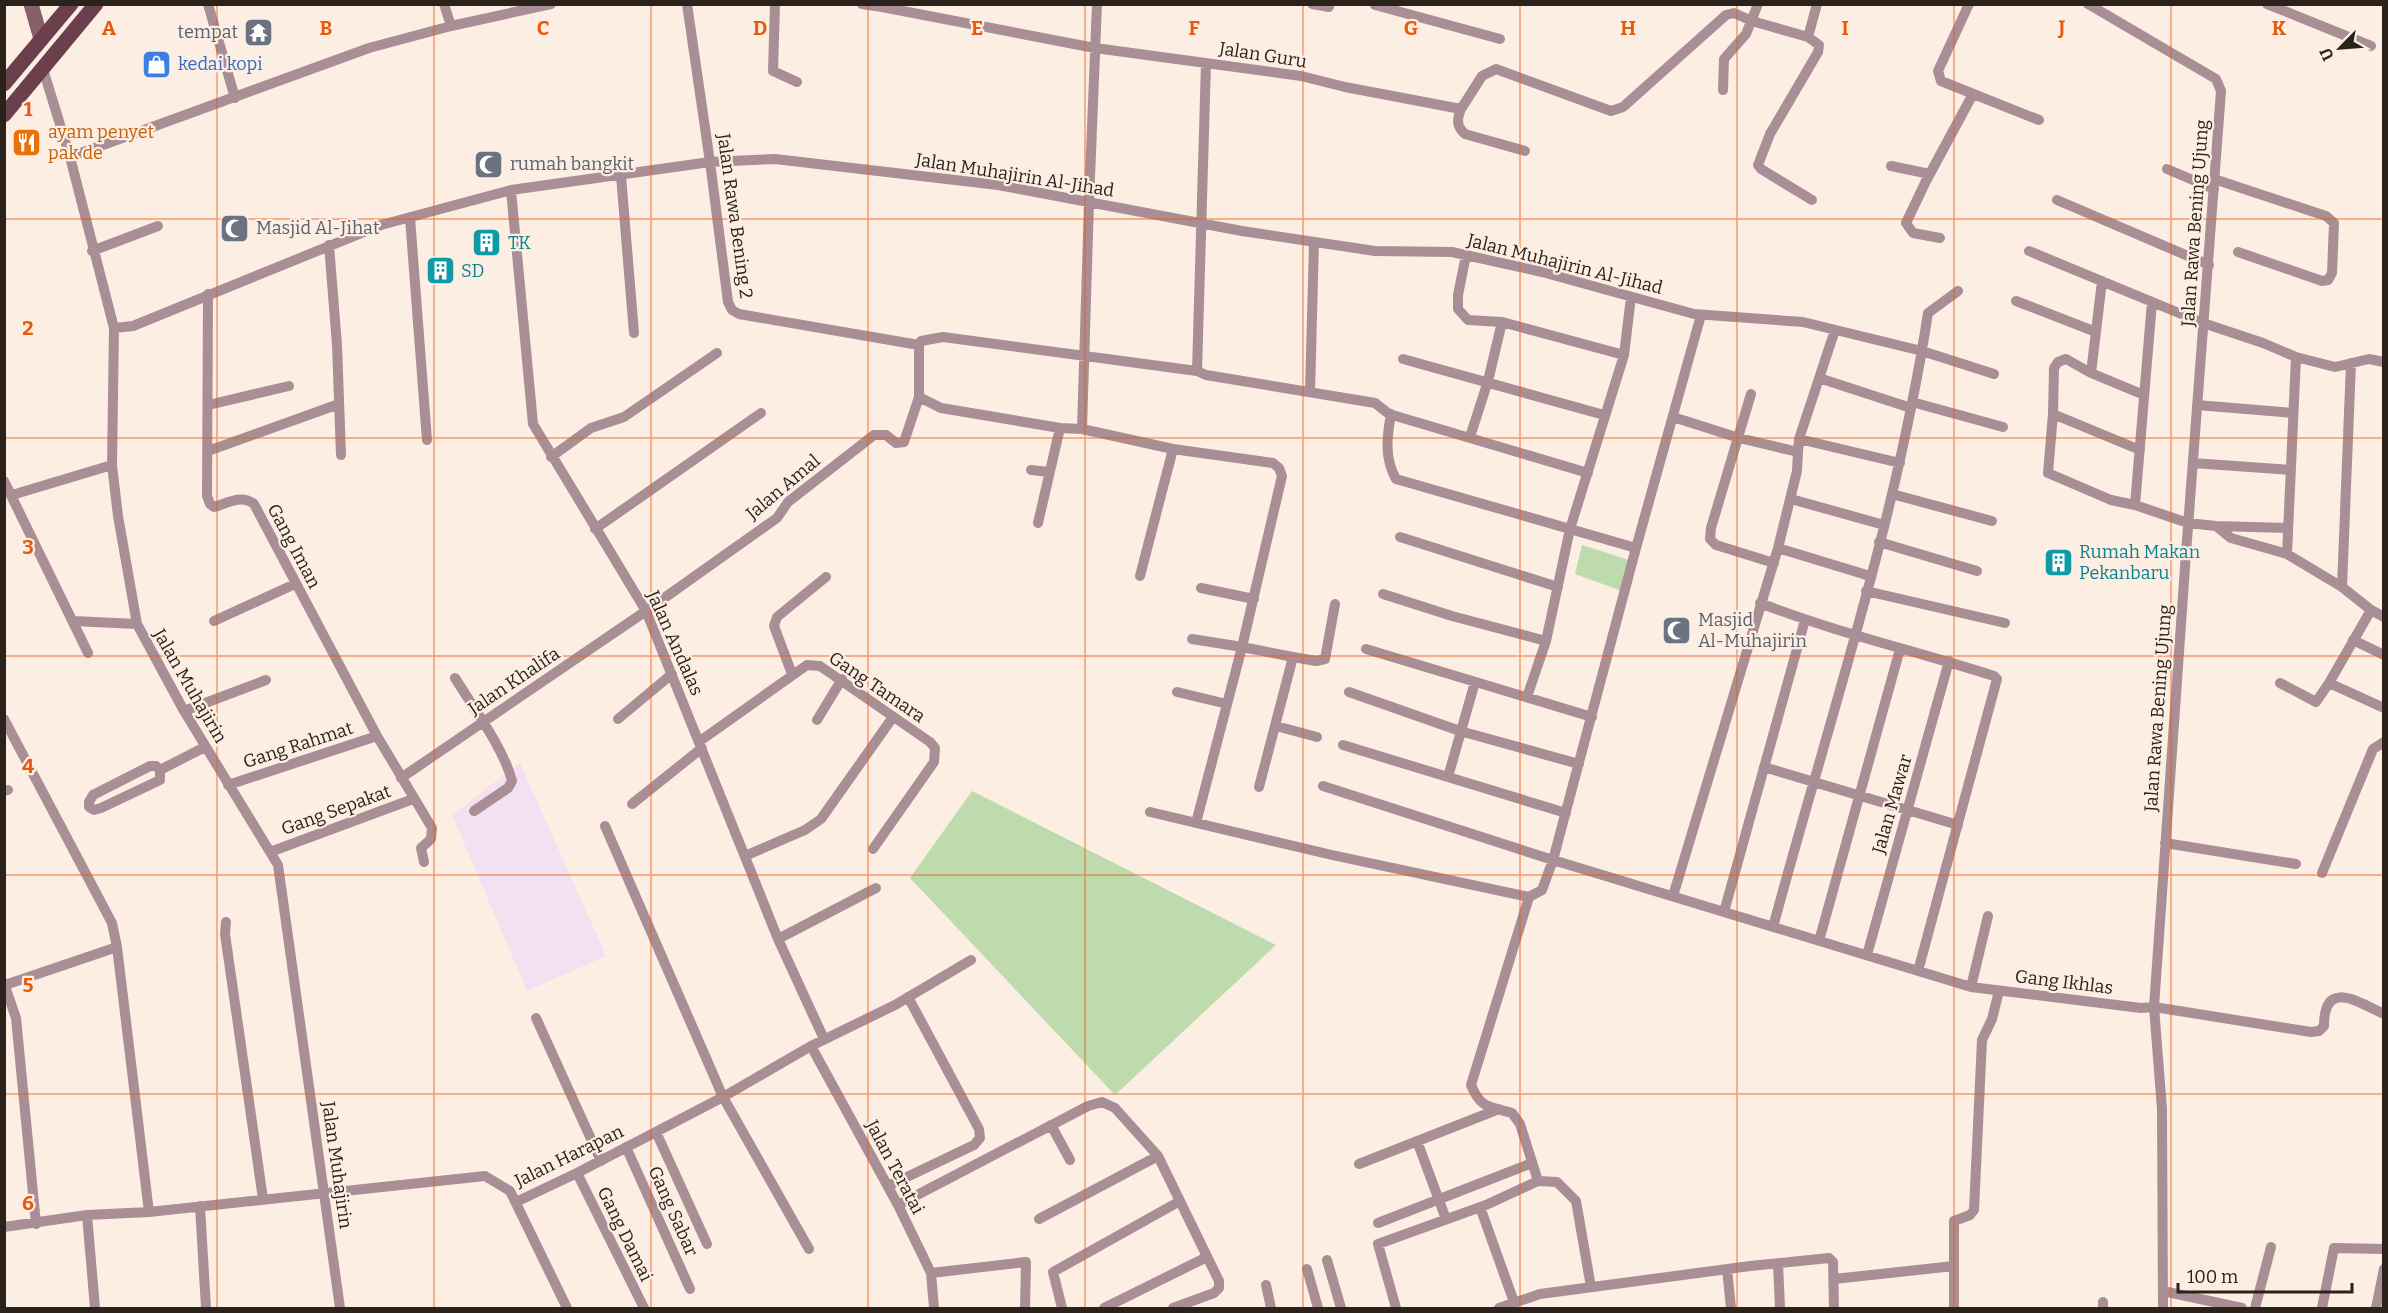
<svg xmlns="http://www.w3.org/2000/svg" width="2388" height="1313" font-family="Bitter,serif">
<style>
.industrial{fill:#f3e0f0}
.green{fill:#bddbad}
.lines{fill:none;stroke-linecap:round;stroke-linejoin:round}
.street{stroke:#a98f95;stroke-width:10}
.secondary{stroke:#86606a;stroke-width:15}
.primary{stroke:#6b404c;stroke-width:15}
.grid{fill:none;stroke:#e8590c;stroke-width:1.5;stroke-opacity:0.55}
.labels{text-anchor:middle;stroke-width:4.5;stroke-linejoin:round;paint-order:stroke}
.worship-label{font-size:18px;fill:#5b616d;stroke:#fceee2;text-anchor:start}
.street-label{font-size:18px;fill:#2b231b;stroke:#fceee2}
.shop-label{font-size:18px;fill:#366cbe;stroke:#fceee2;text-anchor:start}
.food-label{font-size:18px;fill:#c56008;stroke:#fceee2;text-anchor:start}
.culture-label{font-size:18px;fill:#0d838f;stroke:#fceee2;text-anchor:start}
.grid-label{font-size:20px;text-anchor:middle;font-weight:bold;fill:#e8590c;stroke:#fceee2;stroke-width:4.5;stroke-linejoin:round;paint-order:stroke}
</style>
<rect width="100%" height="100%" fill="#fceee2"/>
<path class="industrial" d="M 520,763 L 606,956 L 527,991 L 452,815 Z"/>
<path class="green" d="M 1582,545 L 1629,560 L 1622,591 L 1575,574 Z
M 972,791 L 1276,945 L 1115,1095 L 910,878 Z"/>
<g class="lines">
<path class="street" d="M 208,4 L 235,98
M 444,4 L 451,26
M 687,4 L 710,162 L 728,302 L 732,310 L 739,314 L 919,345 L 919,397 L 941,408 L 1060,428 L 1082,429 L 1173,449 L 1273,463 L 1279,468 L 1282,476 L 1242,647 L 1293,657 L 1259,787
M 775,4 L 773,71 L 797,82
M 862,4 L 882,7 L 1095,48 L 1301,76 L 1345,87 L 1461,109 L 1482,76 L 1496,69 L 1611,111 L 1623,107 L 1726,15 L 1734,13 L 1752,21 L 1808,37 L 1819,45 L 1818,52 L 1770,134 L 1758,165 L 1761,169 L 1812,200
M 1312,4 L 1329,7
M 1969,4 L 1938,71 L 1941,81 L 2039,120
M 2088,4 L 2216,79 L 2221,91 L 2186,553 L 2154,1007 L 2162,1109 L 2163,1308
M 2267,4 L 2371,46
M 1375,5 L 1500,39
M 1808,37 L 1817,4
M 43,69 L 70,157 L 114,328 L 112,465 L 118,516 L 137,624 L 184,711 L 278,865 L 340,1308
M 1723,90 L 1724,59 L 1746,34 L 1758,4
M 1461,109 C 1457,119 1456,126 1465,134 L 1525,151
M 70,157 L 369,48 L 451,26 L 551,4
M 1891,166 L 1930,174
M 2167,169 L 2214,189
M 621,176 L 634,333
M 2214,179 L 2326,216 L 2334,223 L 2332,273 L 2328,280 L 2322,281 L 2238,252
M 511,190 L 533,424 L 646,611 L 778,939 L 824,1039
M 2057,200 L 2209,265
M 410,218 L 427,440
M 1940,238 L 1913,233 L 1906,223 L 1926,181 L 1973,94
M 329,245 L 337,345 L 341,455
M 92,251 L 158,226
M 2029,251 L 2203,323 L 2263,343 L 2296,357 L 2335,367 L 2369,359 L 2384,362
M 1466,255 L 1458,295 L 1458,309 L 1468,320 L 1502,322 L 1624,355
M 208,294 L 207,496 L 210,504 L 214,507 C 228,503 242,494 254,504 L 377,736 L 432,828 L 431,839 L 421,848 L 424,862
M 2016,301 L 2096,332
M 114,328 L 133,326 L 381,225 L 511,190 L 710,162 L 775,159 L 998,185 L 1242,231 L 1375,251 L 1452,252 L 1542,272 L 1694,314 L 1803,322 L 1922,351 L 1994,374
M 919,345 L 921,341 L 943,337 L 1197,371 L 1206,63
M 1403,359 L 1604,415
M 1197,371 L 1206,375 L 1375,403 L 1389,414 L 1588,473
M 2091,373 L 2102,281
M 1819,378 L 1911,408
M 1310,392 L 1314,242
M 1751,394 L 1711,528 L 1710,539 L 1716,545 L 1774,563
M 2144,395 L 2091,373 L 2066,359 L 2058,362 L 2054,368 L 2053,414 L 2048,473 L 2111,500 L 2135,505 L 2188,523 L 2216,526 L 2231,538 L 2287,554 L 2342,587 L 2371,610 L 2384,617
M 1912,402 L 2003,427
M 208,405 L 289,386
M 2197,405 L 2293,413
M 1391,414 C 1387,436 1384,458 1396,479 L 1636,548
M 2053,414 L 2140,450
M 1673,417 L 1739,438 L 1798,452 L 1799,439 L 1835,330
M 1082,429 L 1089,202 L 1097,4
M 1470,437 L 1488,381 L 1502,322
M 1799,439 L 1900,463
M 208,451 L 339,404
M 551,457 L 591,428 L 624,417 L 717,353
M 2193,463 L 2291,470
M 1031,470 L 1049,472
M 4,481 L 88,653
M 1892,494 L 1992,521
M 12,495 L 112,465
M 1791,499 L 1884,525
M 2135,505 L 2152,302
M 1038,523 L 1060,428
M 2216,526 L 2288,528
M 595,529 L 761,413
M 1400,537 L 1558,587
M 1879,542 L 1977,571
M 1778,548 L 1797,471 L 1798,452
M 2287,554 L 2296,357
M 1140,576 L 1173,449
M 2342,587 L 2351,363
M 1201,588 L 1254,599
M 1866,591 L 2005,623
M 1383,594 L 1452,616 L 1546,641
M 1760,603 C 1837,633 1916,651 1994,676 L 1997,679 L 1918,971
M 73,621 L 137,624
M 214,621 L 295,584
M 1192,639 L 1242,647 L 1196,823
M 2353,640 L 2384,655
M 1366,649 L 1592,717
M 1293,657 L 1316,661 L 1325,659 L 1335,604
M 792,674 L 774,626 L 777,617 L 826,577
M 455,678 C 473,707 504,749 512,781 L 508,788 L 474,811
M 2280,683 L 2316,702 L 2329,683 L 2371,610
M 2329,683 L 2384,708
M 1177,692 L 1227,704
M 1349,692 L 1460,731 L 1579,764
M 1527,697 L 1546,641 L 1570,529 L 1624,355 L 1631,297
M 184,711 L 266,680
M 4,719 L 112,923 L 117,947
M 618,719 L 672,674
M 817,720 L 842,679
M 1276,726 L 1317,737
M 700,741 L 807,665 L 820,666 L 930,742 L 935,748 L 934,762 L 873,849
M 1343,745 L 1566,813
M 150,766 L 156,766 L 160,770 L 160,780 L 101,808 L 94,810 L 89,807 L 89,802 L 93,795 Z
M 1764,767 L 1958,825
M 160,770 L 205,747
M 1448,777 L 1475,682
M 401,778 L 646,611 L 777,518 L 788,502 L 874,435 L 886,435 L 896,443 L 904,442 L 919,397
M 228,785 L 377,736
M 1323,786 L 1553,860 L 1971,987 L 2141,1008 L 2154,1007 L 2311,1032 L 2319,1031 L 2324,1026 C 2324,979 2356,1001 2384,1014
M 4,791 L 8,790
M 632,804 L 702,748
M 1150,812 L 1332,855 L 1529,897 L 1542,890 L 1553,860 L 1636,548 L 1701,315
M 605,826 L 723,1097 L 809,1249
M 2165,843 L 2296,864
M 270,852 L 413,799
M 745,856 L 805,830 L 821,819 L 893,717
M 2322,873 L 2373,749 L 2384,742
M 1673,896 L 1778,548 L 1870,576
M 1529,897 L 1471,1085 C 1481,1109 1489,1106 1512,1113 L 1520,1124 L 1538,1181
M 1724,912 L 1805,620
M 226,922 L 225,934 L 263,1199
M 1773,927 C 1828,723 1896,522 1928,313 L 1958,291
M 778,939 L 876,888
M 1819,941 L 1900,649
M 1867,955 L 1949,661
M 4,983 L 16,1018 L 36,1224
M 5,985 L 117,947 L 149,1212
M 1971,987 L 1988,916
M 536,1018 L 601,1161
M 811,1046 L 898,1205 L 931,1273 L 934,1308
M 1051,1125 L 1070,1160
M 656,1132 L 707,1244
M 1417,1141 L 1446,1219
M 626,1147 L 690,1289
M 1359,1164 L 1499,1109
M 577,1173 L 644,1308
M 888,1186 L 974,1145 L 980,1138 L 979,1129 L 908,997
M 516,1202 L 577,1173 L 723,1097 L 811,1046 L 895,1005 L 971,960
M 898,1205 L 1088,1106 L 1102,1102 L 1115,1108 L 1158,1156 L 1219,1281 L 1219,1288 L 1214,1293 L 1173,1308
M 200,1206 L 206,1308
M 1480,1207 L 1514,1302
M 87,1215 L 95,1308
M 1039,1219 L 1158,1156
M 1378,1223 L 1532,1163
M 4,1227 L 87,1215 L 149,1212 L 485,1176 L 510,1191 L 567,1308
M 1327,1260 L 1341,1308
M 1778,1263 L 1780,1308
M 1307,1269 L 1318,1308
M 1727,1269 L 1731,1308
M 931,1273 L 1026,1262 L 1025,1308
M 1834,1279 L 1954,1266
M 1266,1285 L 1271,1308
M 2163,1291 L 2242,1308
M 1062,1308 L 1053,1272 L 1180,1201
M 1104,1308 L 1207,1257
M 1396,1308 L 1378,1244 L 1486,1205 L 1538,1181 L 1557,1182 L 1576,1201 L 1591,1287
M 1499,1308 L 1540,1294 L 1750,1266 L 1829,1258 L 1833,1262 L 1834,1308
M 1954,1308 L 1954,1221 L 1970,1215 L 1974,1210 L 1982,1040 L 1992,1019 L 1999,991
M 2103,1308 L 2103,1302
M 2255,1308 L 2271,1247
M 2322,1308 L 2334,1248 L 2384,1249
M 2376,1308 L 2384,1269"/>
<path class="secondary" d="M 31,4 L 41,39"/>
<path class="primary" d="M 4,84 L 71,4
M 4,115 L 96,4"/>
</g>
<path class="grid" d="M 217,4 L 217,1308M 434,4 L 434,1308M 651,4 L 651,1308M 868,4 L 868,1308M 1085,4 L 1085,1308M 1303,4 L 1303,1308M 1520,4 L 1520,1308M 1737,4 L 1737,1308M 1954,4 L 1954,1308M 2171,4 L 2171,1308M 4,219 L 2384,219M 4,438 L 2384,438M 4,656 L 2384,656M 4,875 L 2384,875M 4,1094 L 2384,1094"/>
<defs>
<symbol id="temple-square" viewBox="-11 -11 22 22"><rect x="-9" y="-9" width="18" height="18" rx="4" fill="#6b7280" stroke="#fceee2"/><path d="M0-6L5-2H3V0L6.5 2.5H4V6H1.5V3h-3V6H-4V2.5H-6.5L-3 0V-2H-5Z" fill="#fff"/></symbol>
<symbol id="shop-square" viewBox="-11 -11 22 22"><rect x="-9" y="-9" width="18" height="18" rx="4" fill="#3f7fe0" stroke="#fceee2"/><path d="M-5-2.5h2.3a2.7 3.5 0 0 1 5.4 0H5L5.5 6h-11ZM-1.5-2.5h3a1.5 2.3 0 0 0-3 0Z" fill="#fff"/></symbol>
<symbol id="restaurant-square" viewBox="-11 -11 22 22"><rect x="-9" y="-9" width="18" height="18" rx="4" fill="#e8710a" stroke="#fceee2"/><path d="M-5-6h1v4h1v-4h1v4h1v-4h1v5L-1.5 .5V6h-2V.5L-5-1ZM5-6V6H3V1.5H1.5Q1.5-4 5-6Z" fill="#fff"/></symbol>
<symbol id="mosque-square" viewBox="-11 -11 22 22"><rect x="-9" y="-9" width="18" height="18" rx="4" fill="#6b7280" stroke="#fceee2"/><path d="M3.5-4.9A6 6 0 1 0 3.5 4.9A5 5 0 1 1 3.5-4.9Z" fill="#fff"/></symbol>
<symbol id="building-square" viewBox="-11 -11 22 22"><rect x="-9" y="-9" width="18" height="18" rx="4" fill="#0f9aa8" stroke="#fceee2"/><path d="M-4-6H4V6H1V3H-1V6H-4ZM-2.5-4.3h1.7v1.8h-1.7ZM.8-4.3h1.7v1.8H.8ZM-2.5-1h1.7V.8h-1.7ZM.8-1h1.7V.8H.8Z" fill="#fff"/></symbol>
</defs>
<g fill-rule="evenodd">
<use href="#temple-square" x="242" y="16" width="33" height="33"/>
<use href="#shop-square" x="140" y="48" width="33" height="33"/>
<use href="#restaurant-square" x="10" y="126" width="33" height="33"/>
<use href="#mosque-square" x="472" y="148" width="33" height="33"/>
<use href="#mosque-square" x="218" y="212" width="33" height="33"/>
<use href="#building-square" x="470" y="226" width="33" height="33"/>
<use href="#building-square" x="424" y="254" width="33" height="33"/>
<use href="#building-square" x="2042" y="546" width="33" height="33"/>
<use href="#mosque-square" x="1660" y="614" width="33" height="33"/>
</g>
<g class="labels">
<g class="worship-label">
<text x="238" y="38" text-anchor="end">tempat</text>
<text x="510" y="170">rumah bangkit</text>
<text x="256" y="234">Masjid Al-Jihat</text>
<text x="1698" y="626">Masjid<tspan x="1698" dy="21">Al-Muhajirin</tspan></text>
</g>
<g class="street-label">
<text transform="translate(1263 55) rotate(9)" y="6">Jalan Guru</text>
<text transform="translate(1015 175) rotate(9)" y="6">Jalan Muhajirin Al-Jihad</text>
<text transform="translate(735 216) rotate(82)" y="6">Jalan Rawa Bening 2</text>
<text transform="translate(2195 223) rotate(-86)" y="6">Jalan Rawa Bening Ujung</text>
<text transform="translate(1565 264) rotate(14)" y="6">Jalan Muhajirin Al-Jihad</text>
<text transform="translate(783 487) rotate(-40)" y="6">Jalan Amal</text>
<text transform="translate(294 546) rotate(62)" y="6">Gang Iman</text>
<text transform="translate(675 643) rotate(66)" y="6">Jalan Andalas</text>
<text transform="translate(514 681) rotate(-34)" y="6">Jalan Khalifa</text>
<text transform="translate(190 686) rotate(60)" y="6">Jalan Muhajirin</text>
<text transform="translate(877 687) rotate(34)" y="6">Gang Tamara</text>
<text transform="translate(2158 708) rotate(-86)" y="6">Jalan Rawa Bening Ujung</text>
<text transform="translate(298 745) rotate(-18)" y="6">Gang Rahmat</text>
<text transform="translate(1892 804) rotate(-74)" y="6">Jalan Mawar</text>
<text transform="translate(336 810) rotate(-20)" y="6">Gang Sepakat</text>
<text transform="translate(2064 982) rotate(7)" y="6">Gang Ikhlas</text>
<text transform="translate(569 1156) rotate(-26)" y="6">Jalan Harapan</text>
<text transform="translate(337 1165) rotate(82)" y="6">Jalan Muhajirin</text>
<text transform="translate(895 1167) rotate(62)" y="6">Jalan Teratai</text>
<text transform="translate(673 1211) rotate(66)" y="6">Gang Sabar</text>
<text transform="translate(625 1234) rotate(64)" y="6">Gang Damai</text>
</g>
<g class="shop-label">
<text x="178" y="70">kedai kopi</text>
</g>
<g class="food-label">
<text x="48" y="138">ayam penyet<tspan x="48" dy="21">pak de</tspan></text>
</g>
<g class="culture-label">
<text x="508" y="249">TK</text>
<text x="461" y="277">SD</text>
<text x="2079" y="558">Rumah Makan<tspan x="2079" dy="21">Pekanbaru</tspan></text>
</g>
</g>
<g class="grid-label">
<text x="109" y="35">A</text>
<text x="326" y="35">B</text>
<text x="543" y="35">C</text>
<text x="760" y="35">D</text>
<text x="977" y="35">E</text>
<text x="1194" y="35">F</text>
<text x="1411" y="35">G</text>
<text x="1628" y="35">H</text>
<text x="1845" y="35">I</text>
<text x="2062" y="35">J</text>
<text x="2279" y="35">K</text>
<text x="28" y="116">1</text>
<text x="28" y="335">2</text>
<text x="28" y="554">3</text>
<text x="28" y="773">4</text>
<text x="28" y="992">5</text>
<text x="28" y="1210">6</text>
</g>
<rect width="2388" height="1313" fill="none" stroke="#2b231b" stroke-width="12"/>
<g transform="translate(2340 48) rotate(245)" stroke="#fceee2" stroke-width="4.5" paint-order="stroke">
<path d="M0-4.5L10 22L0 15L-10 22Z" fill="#2b231b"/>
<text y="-9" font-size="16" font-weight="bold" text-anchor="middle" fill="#2b231b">U</text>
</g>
<path d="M2178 1283v9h174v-9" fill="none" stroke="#2b231b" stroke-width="3"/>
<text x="2187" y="1283" font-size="18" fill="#2b231b" stroke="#fceee2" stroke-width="4.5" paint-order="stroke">100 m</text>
</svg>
